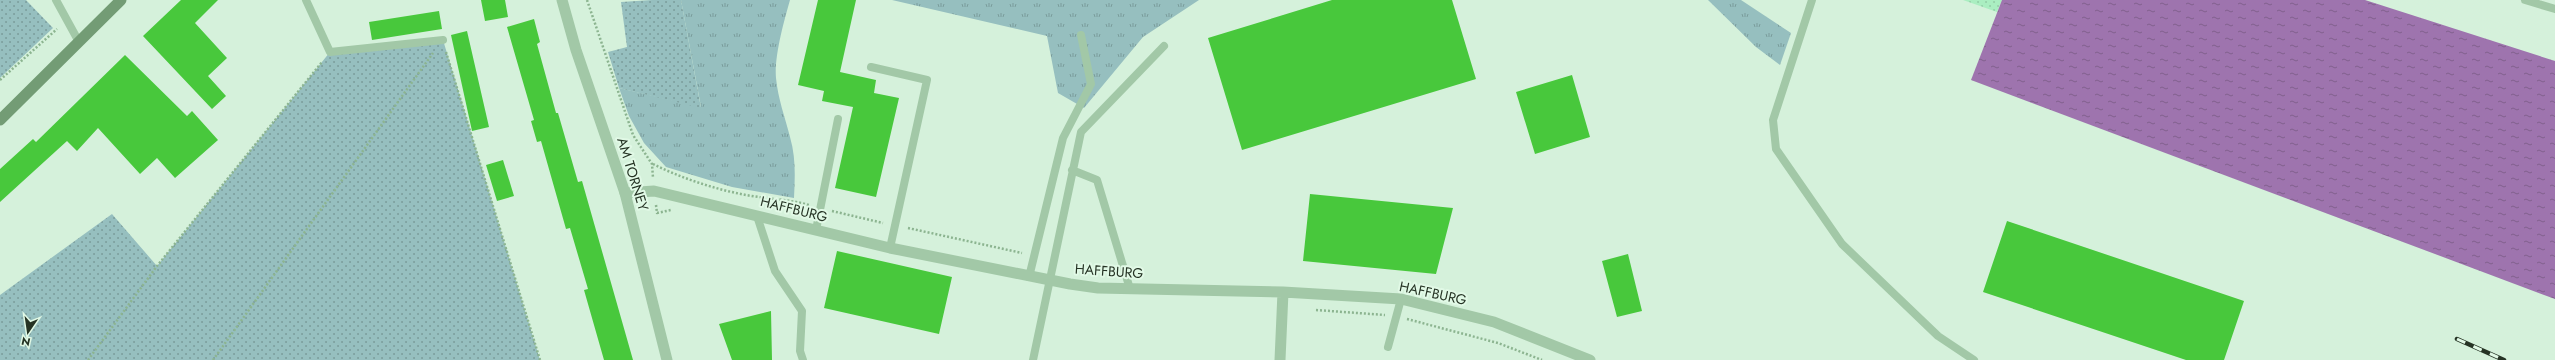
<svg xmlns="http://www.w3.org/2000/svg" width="2555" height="360" font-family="Jost,sans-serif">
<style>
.grass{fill:url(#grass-tufts)}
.sand{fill:url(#sand-dots)}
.garden{fill:url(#garden-dots)}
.water{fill:url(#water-ripples)}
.building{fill:#48c83c}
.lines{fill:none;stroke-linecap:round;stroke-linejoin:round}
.path{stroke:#8cb490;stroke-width:2.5;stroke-dasharray:2 2;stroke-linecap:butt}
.service{stroke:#a2c8a7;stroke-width:8}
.minor{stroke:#a2c8a7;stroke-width:11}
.tertiary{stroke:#a2c8a7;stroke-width:11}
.secondary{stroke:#739c75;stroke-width:11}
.rail-casing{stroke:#253324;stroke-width:4.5}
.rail{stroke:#e1f9e6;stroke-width:3;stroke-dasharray:9;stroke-linecap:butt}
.labels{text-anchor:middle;stroke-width:4;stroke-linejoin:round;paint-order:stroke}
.street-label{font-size:14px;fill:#253324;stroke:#e1f9e6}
</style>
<defs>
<pattern id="grass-tufts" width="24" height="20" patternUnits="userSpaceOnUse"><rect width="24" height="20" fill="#96bfbf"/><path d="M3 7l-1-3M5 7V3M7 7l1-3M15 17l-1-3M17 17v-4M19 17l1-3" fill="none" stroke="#7a9c9b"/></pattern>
<pattern id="sand-dots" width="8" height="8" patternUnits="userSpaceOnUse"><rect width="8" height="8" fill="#aaeec1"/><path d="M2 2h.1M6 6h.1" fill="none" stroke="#92cda6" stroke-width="1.8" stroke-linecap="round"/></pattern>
<pattern id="garden-dots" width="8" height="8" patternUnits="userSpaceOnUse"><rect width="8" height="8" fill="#96bfbf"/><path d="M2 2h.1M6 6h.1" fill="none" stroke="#7a9c9b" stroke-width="1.8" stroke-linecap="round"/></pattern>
<pattern id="water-ripples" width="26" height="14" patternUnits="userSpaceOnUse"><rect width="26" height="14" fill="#9e74ae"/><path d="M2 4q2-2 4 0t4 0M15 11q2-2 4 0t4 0" fill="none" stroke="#81608d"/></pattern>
</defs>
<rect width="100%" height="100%" fill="#d5f1db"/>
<path class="grass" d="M 681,0 L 790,0 C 784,21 774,57 776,78 C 778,99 785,117 790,137 C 796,157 795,178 794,198 L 732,187 L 666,167 L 644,143 L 629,116 L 619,88 L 701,107 Z
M 892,0 L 1199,0 L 1143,37 L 1084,108 L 1058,93 L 1047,36 Z
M 1708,0 L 1741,0 L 1791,33 L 1780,65 L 1756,47 Z"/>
<path class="sand" d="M 1963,0 L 2002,0 L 1997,12 Z"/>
<path class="garden" d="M 0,0 L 26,0 L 53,28 L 0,78 Z
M 652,0 L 681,0 L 701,108 L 619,88 L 608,52 L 627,47 L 621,2 Z
M 443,40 L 540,360 L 0,360 L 0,295 L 112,214 L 157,266 L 330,52 Z"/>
<path class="water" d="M 2002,0 L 2365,0 L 2555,61 L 2555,299 L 1971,80 Z"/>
<path class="building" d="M 181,0 L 218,0 L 195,23 L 227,58 L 208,76 L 226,96 L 212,109 L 143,36 Z
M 481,0 L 505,0 L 508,17 L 485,21 Z
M 818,0 L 856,0 L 840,72 L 876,80 L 874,93 L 899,98 L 876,197 L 835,188 L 853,107 L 822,101 L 824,91 L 798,85 Z
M 1332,0 L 1452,0 L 1476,79 L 1242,150 L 1208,38 Z
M 439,11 L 442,29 L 372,40 L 369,22 Z
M 534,19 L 540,42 L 537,44 L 556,113 L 558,113 L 578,182 L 582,181 L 633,360 L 604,360 L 584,290 L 588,289 L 570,228 L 566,229 L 541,141 L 537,142 L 531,121 L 534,120 L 507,27 Z
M 467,31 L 489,127 L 472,131 L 451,35 Z
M 125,55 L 187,116 L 192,111 L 218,140 L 175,178 L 157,158 L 140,174 L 98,128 L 77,151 L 67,141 L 0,202 L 0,169 L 33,139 L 36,142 Z
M 1572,75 L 1590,137 L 1535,154 L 1516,92 Z
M 503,160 L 514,196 L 497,201 L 486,165 Z
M 1310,194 L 1453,208 L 1436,274 L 1303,261 Z
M 2007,221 L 2244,301 L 2224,360 L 2186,360 L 1983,292 Z
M 837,251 L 952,277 L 939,334 L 824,308 Z
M 1628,254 L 1642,311 L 1617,317 L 1602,261 Z
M 771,311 L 772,360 L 732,360 L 719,324 Z"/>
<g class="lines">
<path class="path" d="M 587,0 L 633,135 L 652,164 L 653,178
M 446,52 L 540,360
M 0,80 L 57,29
M 653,164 C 681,178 714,189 746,195 C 767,199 788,199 809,205
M 656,205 L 657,213 L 671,210
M 832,211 L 883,223
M 908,228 L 1022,253
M 1316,310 L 1385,315
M 1407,319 L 1498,343 L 1542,360
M 88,360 L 157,266 L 322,62
M 213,360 L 433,53"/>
<path class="service" d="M 56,0 L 79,42
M 306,0 L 330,52 L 443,40
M 1812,0 L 1773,120 L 1776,149 L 1842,244 L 1938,336 L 1974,360
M 2525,0 L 2555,9
M 871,67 L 927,80 L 890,248
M 1072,170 L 1097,180 L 1130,289
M 757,216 L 775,271 L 802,311 L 800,351 L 803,360
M 816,230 L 838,119
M 1029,277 L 1063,138 L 1091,84 L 1081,35
M 1388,347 L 1401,299
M 1033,360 L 1081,132 L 1164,46"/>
<path class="minor" d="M 625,193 L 654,191 L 890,248 L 1070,284 L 1098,288 L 1283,292 L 1401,299 L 1494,322 L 1590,360
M 1280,360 L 1283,292"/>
<path class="tertiary" d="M 562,0 L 576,50 L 625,193 L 667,360"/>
<path class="secondary" d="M 0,120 L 121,0"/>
<defs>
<path id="rail" d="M 2457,339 L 2504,360"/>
</defs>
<use href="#rail" class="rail-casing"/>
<use href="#rail" class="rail"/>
</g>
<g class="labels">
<g class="street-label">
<text transform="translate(633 174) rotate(73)" y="5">AM TORNEY</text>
<text transform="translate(794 209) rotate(14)" y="5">HAFFBURG</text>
<text transform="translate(1109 271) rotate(4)" y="5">HAFFBURG</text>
<text transform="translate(1433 293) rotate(12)" y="5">HAFFBURG</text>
</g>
</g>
<g transform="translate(28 332) rotate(193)" stroke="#e1f9e6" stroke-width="3" paint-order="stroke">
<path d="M0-3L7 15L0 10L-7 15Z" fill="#253324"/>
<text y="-6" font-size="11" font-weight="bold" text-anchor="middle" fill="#253324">N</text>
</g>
</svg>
